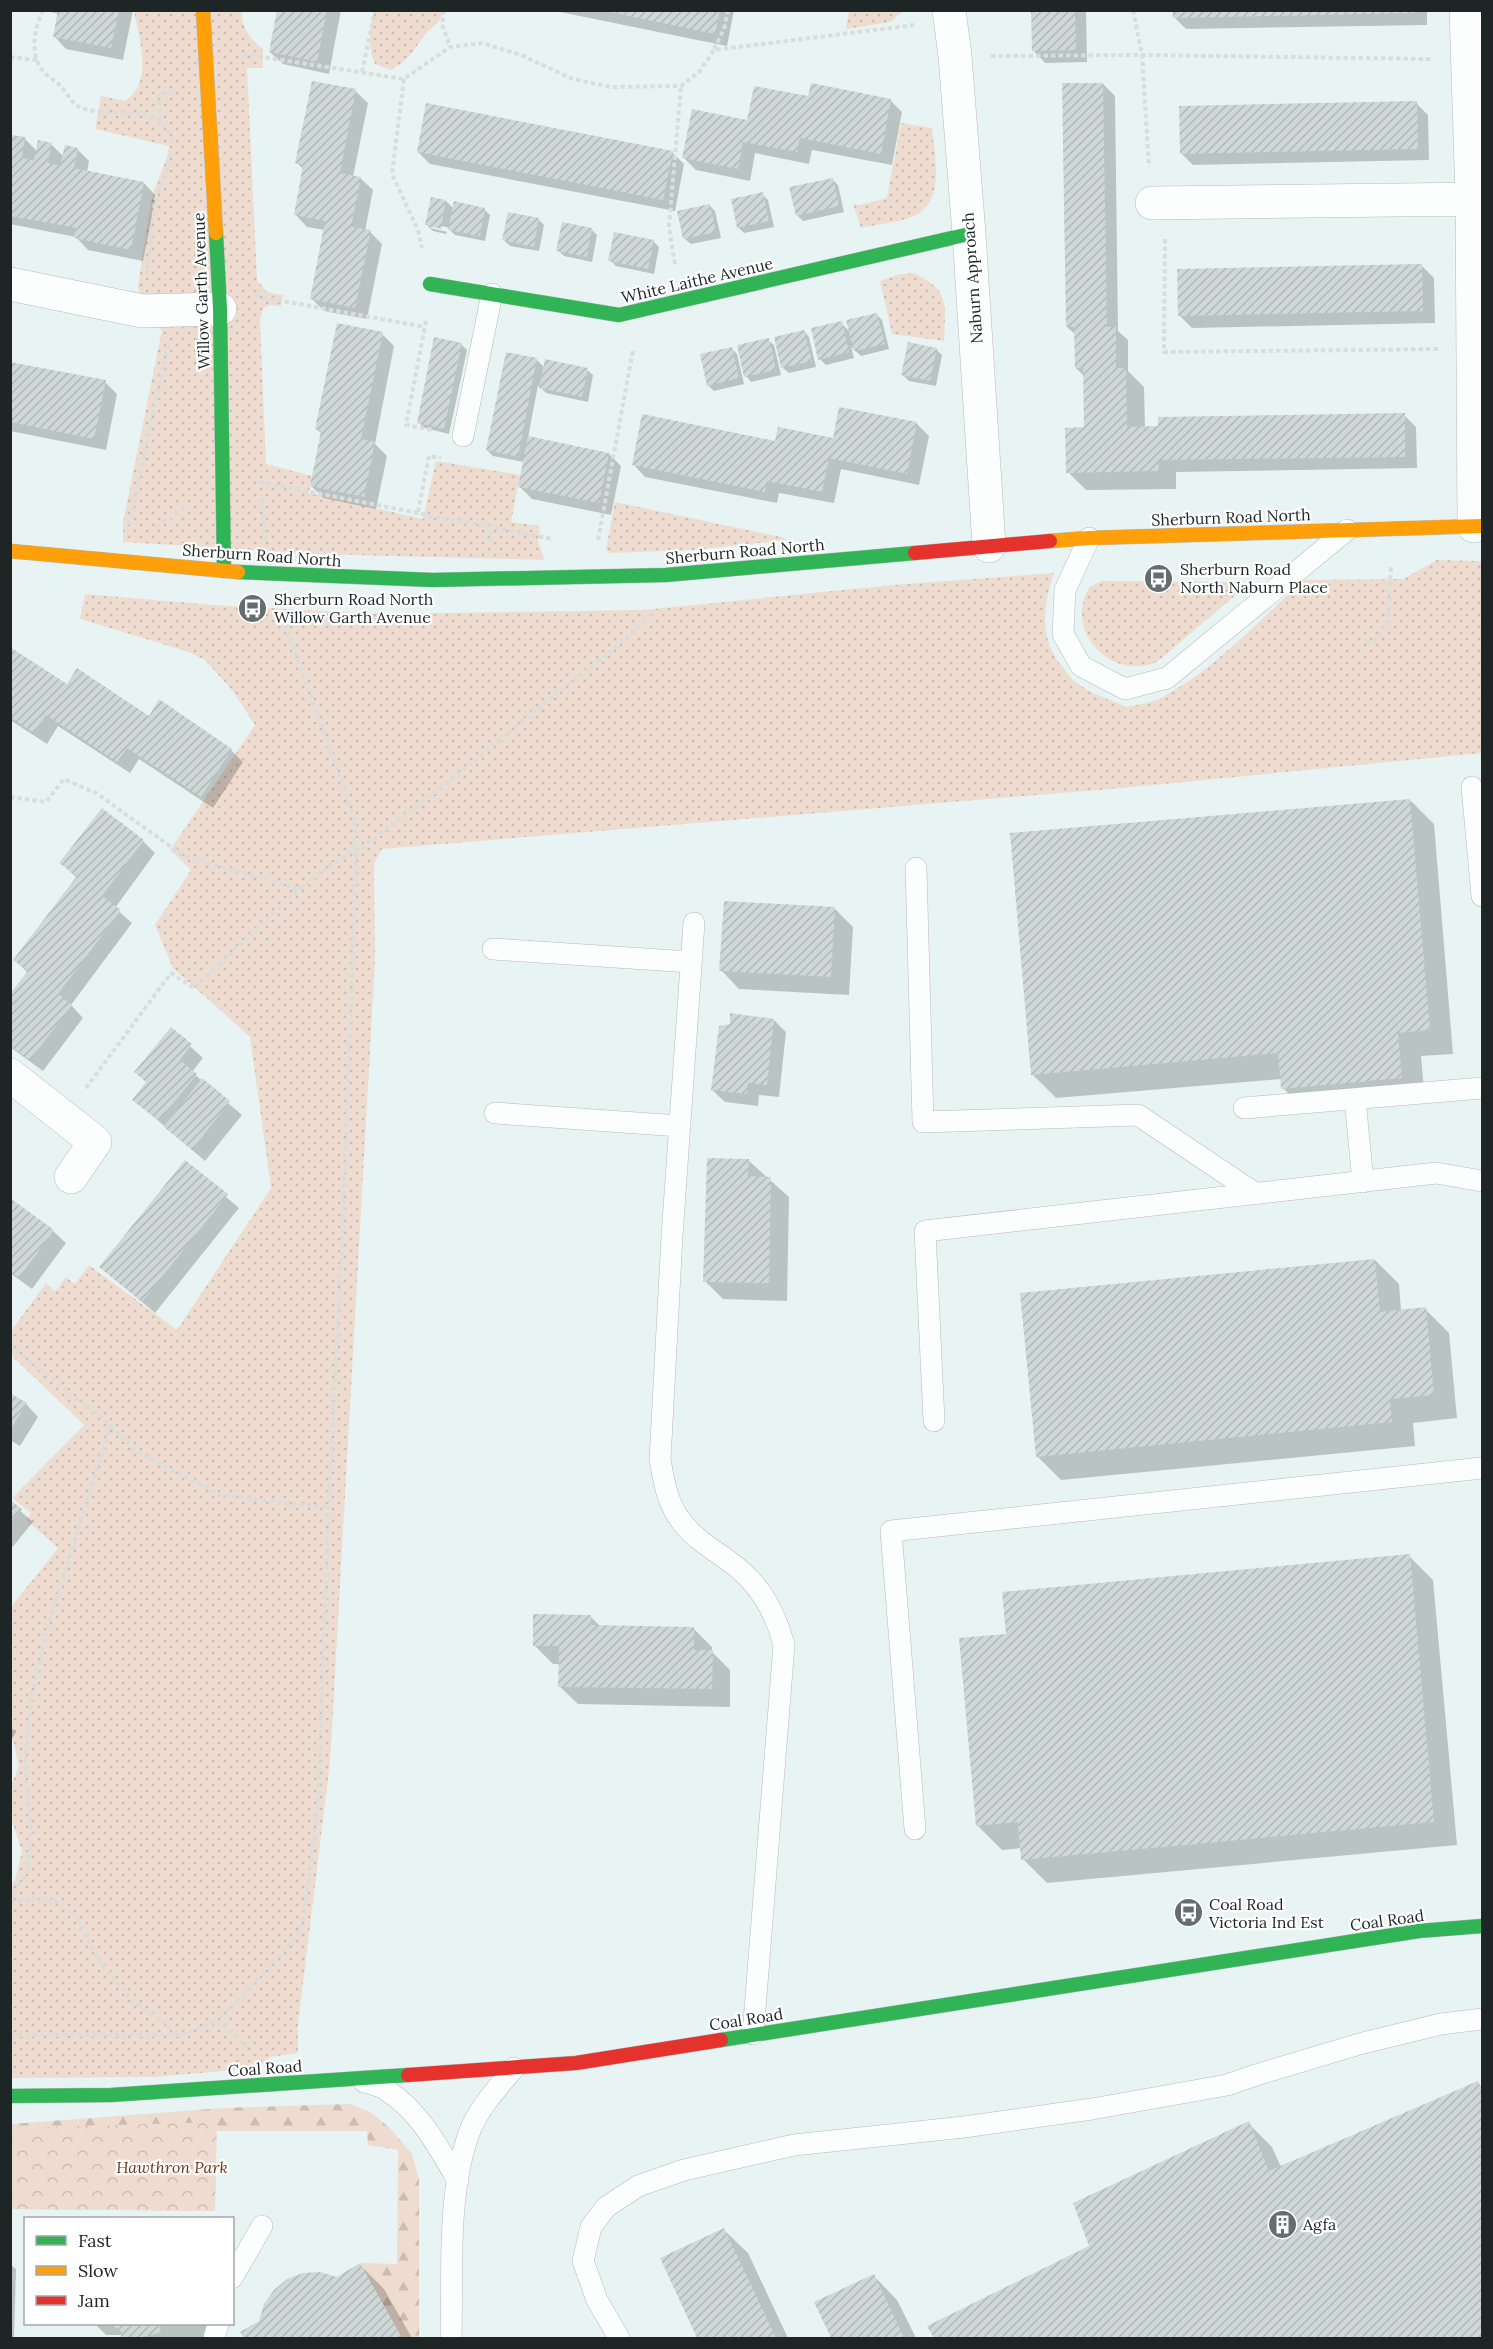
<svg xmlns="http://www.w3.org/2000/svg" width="1493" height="2349" font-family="Lora,serif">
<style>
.grass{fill:url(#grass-dots)}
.forest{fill:url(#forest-firs)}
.park{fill:url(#park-crowns)}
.shadow{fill:#0003}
.building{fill:url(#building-hatch)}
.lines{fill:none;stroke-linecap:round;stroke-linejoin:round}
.lane-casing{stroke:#b2bcbb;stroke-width:22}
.street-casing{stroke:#b2bcbb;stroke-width:34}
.fast-casing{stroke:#b2bcbb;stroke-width:15}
.slow-casing{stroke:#b2bcbb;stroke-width:15}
.jam-casing{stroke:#b2bcbb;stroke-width:15}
.path{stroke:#d9dddc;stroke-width:4;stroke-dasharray:4.5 3;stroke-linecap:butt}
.lane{stroke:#fcfdfd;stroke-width:21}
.street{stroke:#fcfdfd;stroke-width:33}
.fast{stroke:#30b455;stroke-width:14}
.slow{stroke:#ff9f0a;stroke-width:14}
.jam{stroke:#e5322d;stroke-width:14}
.labels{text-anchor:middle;stroke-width:4.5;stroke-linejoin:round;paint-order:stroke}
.street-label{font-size:16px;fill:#1d2624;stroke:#fff}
.poi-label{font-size:16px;fill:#1d2624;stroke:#fff;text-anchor:start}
.park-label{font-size:16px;font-style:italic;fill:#6d3418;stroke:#fff}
</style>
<defs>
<pattern id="grass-dots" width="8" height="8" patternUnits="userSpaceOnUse" patternTransform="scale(1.5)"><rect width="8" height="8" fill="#efdcd1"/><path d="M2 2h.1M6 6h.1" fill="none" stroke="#ccbdb3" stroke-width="1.8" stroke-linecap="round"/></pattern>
<pattern id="forest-firs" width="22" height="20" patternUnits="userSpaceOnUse" patternTransform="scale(1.5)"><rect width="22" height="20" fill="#efdcd1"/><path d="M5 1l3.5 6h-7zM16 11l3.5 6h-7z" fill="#ccbdb3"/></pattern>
<pattern id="park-crowns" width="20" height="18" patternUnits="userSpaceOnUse" patternTransform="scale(1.5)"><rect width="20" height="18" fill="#efdcd1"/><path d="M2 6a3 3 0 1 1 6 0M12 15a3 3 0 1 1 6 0" fill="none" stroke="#ccbdb3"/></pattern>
<pattern id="building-hatch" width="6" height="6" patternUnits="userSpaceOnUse" patternTransform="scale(1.5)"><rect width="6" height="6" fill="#ced8d6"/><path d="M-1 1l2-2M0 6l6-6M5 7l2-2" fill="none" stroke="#b0b9b8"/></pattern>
</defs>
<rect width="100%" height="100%" fill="#e8f4f3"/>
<path class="grass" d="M 374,10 L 443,10 L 443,11 C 441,24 431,26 424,36 C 413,51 408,62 390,70 L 375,64 C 367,47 370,28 374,10 Z
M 134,11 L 242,11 C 241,27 250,39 263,49 L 263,68 L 247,68 L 257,280 L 267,292 L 283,295 L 281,306 L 269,305 L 263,309 L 260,320 L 266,464 L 312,476 L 309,493 L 423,519 L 436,461 L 520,475 L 511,522 L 540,526 L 538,541 L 544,560 L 314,554 L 123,542 L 123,522 L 162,330 L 142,311 L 138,285 L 152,196 L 167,157 L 169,146 L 95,129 L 101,96 L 125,101 C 154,82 139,39 134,11 Z
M 849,11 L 849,10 L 903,11 L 891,22 L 846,29 Z
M 901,123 L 932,128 C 934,155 946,199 916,215 C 900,223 878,224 861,228 L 853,204 L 860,205 L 887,198 Z
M 913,273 C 951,290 945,305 944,341 L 892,334 L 880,281 L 896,275 Z
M 615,502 L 781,537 L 787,540 L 694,550 L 610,553 L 606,549 Z
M 1437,560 L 1482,561 L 1482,753 L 1122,788 L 382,849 L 374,864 L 375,961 L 330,1763 L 298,2024 L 298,2053 L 270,2057 L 258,2068 L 153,2077 L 11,2078 L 11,1887 L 16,1877 L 22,1851 L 10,1815 L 11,1785 L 19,1766 L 10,1728 L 11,1607 L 58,1548 L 26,1520 L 31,1513 L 12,1498 L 84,1425 L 11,1355 L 11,1331 L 46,1283 L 55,1292 L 66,1277 L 75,1284 L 89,1265 L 177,1330 L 271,1188 L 250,1037 L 173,968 L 155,925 L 191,870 L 170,850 L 255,725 L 232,690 L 205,660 L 189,652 L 80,619 L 85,594 L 214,605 L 382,614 L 643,610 L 893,585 L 1054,573 C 1042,608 1039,640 1064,669 C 1068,674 1072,680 1077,683 C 1091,694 1111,700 1127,707 C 1139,704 1153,703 1163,697 C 1212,671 1263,618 1303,580 L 1403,579 Z
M 1102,581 L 1251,582 L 1157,662 C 1123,677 1084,652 1082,615 C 1081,605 1085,596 1089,587 Z"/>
<path class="forest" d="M 350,2104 L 370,2112 L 390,2128 L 412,2154 L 419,2180 L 419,2338 L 402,2338 L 360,2263 L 397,2264 L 398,2150 L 368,2145 L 367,2131 L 216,2131 L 215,2211 L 11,2209 L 11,2124 L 224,2108 Z"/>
<path class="park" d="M 217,2122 L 215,2211 L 11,2209 L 11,2128 Z"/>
<path class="shadow" d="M 43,10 L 133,10 L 123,60 L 66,49 L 54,36 L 59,14 Z
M 279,10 L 341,10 L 329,74 L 283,64 L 270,52 Z
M 550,10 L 734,10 L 727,46 Z
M 1032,10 L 1086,10 L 1087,62 L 1045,63 L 1033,50 Z
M 1174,10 L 1427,10 L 1427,25 L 1186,29 L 1174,17 Z
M 1103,84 L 1115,96 L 1118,331 L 1128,340 L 1128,371 L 1144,387 L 1145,428 L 1159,430 L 1404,415 L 1416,427 L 1417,468 L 1176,472 L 1176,489 L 1086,490 L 1068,472 L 1086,429 L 1085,377 L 1076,368 L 1076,335 L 1067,327 Z
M 355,91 L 368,103 L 353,177 L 360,178 L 373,190 L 365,231 L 370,232 L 382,244 L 367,319 L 324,311 L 311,298 L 325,230 L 307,227 L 295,214 L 304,170 L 297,163 Z
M 809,98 L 890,100 L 902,112 L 892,165 L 812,150 L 809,164 L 755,153 L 750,181 L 696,170 L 684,158 L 748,122 Z
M 1416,103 L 1428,115 L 1429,160 L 1193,165 L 1181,153 Z
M 13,136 L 25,139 L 38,152 L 51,144 L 64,157 L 77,149 L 89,161 L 87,172 L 144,183 L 156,196 L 143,261 L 88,250 L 76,237 L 10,224 L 10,146 Z
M 418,152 L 672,152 L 684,164 L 675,211 L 430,164 Z
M 832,179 L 838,185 L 844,212 L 803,221 L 797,215 Z
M 762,194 L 768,200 L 774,227 L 744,233 L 738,227 Z
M 446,201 L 454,209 L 484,209 L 490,215 L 485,241 L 455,235 L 447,227 L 431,225 L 431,228 L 447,232 L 446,234 L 433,231 L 427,225 Z
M 709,205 L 715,211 L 721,238 L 691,244 L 685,239 Z
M 538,219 L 544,225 L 539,251 L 510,246 L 504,240 Z
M 592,230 L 597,235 L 592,262 L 564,256 L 558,250 Z
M 653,241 L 659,247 L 654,274 L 616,266 L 610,260 Z
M 1421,265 L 1434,278 L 1435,323 L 1192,328 L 1179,315 Z
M 876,314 L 882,320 L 889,349 L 861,356 L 851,347 L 854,358 L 826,365 L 820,359 L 841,323 L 850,332 Z
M 804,331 L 809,337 L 816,367 L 789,373 L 783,368 Z
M 382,334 L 394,346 L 375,444 L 387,456 L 376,509 L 324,498 L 311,486 L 322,434 L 316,429 Z
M 768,340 L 774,345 L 781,375 L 751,382 L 746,376 Z
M 461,344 L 467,350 L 449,434 L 425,428 L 419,423 Z
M 731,348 L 737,354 L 744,384 L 714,391 L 708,385 Z
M 936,349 L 942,355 L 936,386 L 909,381 L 903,375 Z
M 537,360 L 545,368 L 587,370 L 593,375 L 588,402 L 546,393 L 538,385 L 528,438 L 609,454 L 621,466 L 611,515 L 532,499 L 519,486 L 524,462 L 493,456 L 487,450 Z
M 10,363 L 105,382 L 117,394 L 106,450 L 10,431 Z
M 840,408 L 917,424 L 929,436 L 919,485 L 841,469 L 834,503 L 779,493 L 777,503 L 645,477 L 633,464 L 776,443 L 834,440 Z
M 10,648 L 67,686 L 149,718 L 159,702 L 231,750 L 243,762 L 213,808 L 139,759 L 130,773 L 58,726 L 47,744 L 10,720 Z
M 1410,800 L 1434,824 L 1453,1054 L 1421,1056 L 1425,1102 L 1307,1112 L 1283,1088 L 1282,1079 L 1056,1098 L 1032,1074 Z
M 102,810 L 143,841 L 155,853 L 115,908 L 132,923 L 71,1005 L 83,1018 L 43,1071 L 10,1047 L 10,996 L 28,973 L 15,960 L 77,878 L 61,863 Z
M 835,909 L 853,927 L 849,995 L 739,989 L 721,970 Z
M 774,1020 L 786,1032 L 779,1097 L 759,1095 L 758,1106 L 725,1102 L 712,1090 Z
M 171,1029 L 203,1058 L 192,1072 L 242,1115 L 205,1161 L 134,1100 L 147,1083 Z
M 748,1160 L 789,1197 L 787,1301 L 723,1299 L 705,1281 Z
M 185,1162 L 239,1208 L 155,1313 L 101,1267 Z
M 10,1200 L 53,1231 L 66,1243 L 32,1289 L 10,1273 Z
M 1375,1260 L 1399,1284 L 1401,1311 L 1425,1309 L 1449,1333 L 1457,1418 L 1413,1423 L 1415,1446 L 1061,1480 L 1037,1456 Z
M 10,1395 L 26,1404 L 38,1417 L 20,1446 L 10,1440 Z
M 10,1502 L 33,1522 L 10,1550 Z
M 1409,1556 L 1433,1580 L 1457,1845 L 1047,1883 L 1023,1859 L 1022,1848 L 1002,1850 L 978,1826 L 1008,1636 Z
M 590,1616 L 601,1627 L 693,1628 L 712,1647 L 712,1652 L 730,1670 L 730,1707 L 578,1704 L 559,1686 L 560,1664 L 553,1664 L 534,1645 Z
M 10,1727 L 16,1732 L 10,1742 Z
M 1478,2083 L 1482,2088 L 1482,2338 L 935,2338 L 929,2326 L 1091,2246 L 1248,2123 L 1272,2147 L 1281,2167 Z
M 724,2230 L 748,2253 L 788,2338 L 699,2338 L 662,2259 Z
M 10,2264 L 16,2269 L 14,2338 L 10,2338 Z
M 360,2265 L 384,2289 L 412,2338 L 245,2338 L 242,2332 Z
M 874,2276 L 897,2300 L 916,2338 L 833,2338 L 816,2303 Z
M 95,2324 L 219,2324 L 219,2338 L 124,2338 L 122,2335 L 106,2335 Z"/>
<path class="building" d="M 58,10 L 119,10 L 111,48 L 53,37 Z
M 277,10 L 327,10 L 317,62 L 269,52 Z
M 600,10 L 720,10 L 715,34 Z
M 1031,10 L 1075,10 L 1076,50 L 1032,51 Z
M 1172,10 L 1415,10 L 1415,13 L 1173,18 Z
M 312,81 L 356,89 L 340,173 L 361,177 L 351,227 L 371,230 L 355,308 L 310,299 L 325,221 L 294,215 L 303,165 L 295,163 Z
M 811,83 L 891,99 L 881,154 L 800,138 L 797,152 L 743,142 L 738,169 L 682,158 L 692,109 L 747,120 L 754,86 L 808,96 Z
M 1062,83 L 1103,83 L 1107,327 L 1116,327 L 1116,368 L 1126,368 L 1127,427 L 1158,426 L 1158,417 L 1405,413 L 1405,457 L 1158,460 L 1159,471 L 1066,473 L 1065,428 L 1084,427 L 1083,368 L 1075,368 L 1074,327 L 1066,327 Z
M 1417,101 L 1418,149 L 1180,154 L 1179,106 Z
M 426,103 L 673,151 L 663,200 L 417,152 Z
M 12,135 L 25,137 L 22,158 L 34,160 L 38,140 L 52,143 L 48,163 L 60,166 L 65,145 L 78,148 L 74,168 L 144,182 L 131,250 L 74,238 L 76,228 L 10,216 Z
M 833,178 L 839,206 L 796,216 L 789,187 Z
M 763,192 L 769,221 L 737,228 L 731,199 Z
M 431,197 L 446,200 L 441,229 L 425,225 Z
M 454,201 L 485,208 L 480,236 L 448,230 Z
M 710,204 L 716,232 L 683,239 L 677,211 Z
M 508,212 L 539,218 L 534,247 L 502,240 Z
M 562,222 L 592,228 L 587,257 L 556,251 Z
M 614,232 L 654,240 L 648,269 L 608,261 Z
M 1422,264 L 1423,311 L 1178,316 L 1177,269 Z
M 877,313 L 885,344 L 854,351 L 846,320 Z
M 842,321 L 849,352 L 818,360 L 811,328 Z
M 337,323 L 383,332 L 361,439 L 375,442 L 364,497 L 310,486 L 321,431 L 315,429 Z
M 804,330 L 812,361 L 781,368 L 774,337 Z
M 434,337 L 462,343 L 444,429 L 417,423 Z
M 769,338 L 776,370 L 744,377 L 737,345 Z
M 908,342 L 937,348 L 930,381 L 901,375 Z
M 732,347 L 739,378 L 707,386 L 700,354 Z
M 506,352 L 537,358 L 518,457 L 486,450 Z
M 545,359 L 588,368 L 582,397 L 539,388 Z
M 10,362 L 106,380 L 94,439 L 10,422 Z
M 839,407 L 917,422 L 907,474 L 829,458 L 822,492 L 767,481 L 765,492 L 632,465 L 642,414 L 775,441 L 778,427 L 833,438 Z
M 528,436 L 609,453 L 599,503 L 518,487 Z
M 10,647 L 67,684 L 77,668 L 149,716 L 159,699 L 232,749 L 201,797 L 127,748 L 117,762 L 46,715 L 34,733 L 10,717 Z
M 1410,799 L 1430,1030 L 1398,1033 L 1402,1078 L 1281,1089 L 1278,1053 L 1031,1075 L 1010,833 Z
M 102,808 L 144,840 L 102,896 L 121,910 L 58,994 L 72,1005 L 30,1060 L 10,1046 L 10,994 L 28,971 L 13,960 L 77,876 L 59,863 Z
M 724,901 L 835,907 L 831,977 L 719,971 Z
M 730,1013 L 774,1019 L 767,1085 L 748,1083 L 747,1094 L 711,1090 L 719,1026 L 730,1024 Z
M 171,1027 L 192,1044 L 180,1060 L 197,1074 L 159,1121 L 132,1100 L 146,1082 L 134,1072 Z
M 202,1078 L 230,1101 L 192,1150 L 164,1127 Z
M 707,1158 L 749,1159 L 748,1176 L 771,1177 L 769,1283 L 703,1282 Z
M 185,1160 L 228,1194 L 142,1302 L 99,1267 Z
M 10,1198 L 54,1230 L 19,1278 L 10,1271 Z
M 1375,1259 L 1380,1312 L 1426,1307 L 1434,1395 L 1390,1399 L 1392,1422 L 1036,1457 L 1020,1293 Z
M 10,1393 L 27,1403 L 10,1430 Z
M 10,1500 L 22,1509 L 10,1523 Z
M 1410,1554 L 1434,1822 L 1021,1860 L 1018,1822 L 976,1826 L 959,1638 L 1006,1634 L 1002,1592 Z
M 533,1614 L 591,1615 L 591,1625 L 694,1627 L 694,1650 L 713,1650 L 712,1689 L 558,1687 L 559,1646 L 533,1646 Z
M 1478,2081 L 1482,2091 L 1482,2338 L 934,2338 L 927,2326 L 1089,2246 L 1073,2203 L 1249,2121 L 1269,2171 Z
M 724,2228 L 776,2338 L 697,2338 L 660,2258 Z
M 360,2263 L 402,2338 L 244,2338 L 240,2332 L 259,2321 L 264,2304 L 274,2290 L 287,2279 L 303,2273 L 320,2272 L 337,2277 Z
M 874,2274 L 904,2338 L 831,2338 L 814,2302 Z
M 109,2324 L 165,2324 L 159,2327 L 162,2332 L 140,2338 L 121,2337 L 121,2331 Z"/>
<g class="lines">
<defs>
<path id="lane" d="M 463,436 L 492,294
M 1089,538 L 1065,590 L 1063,634 L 1081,666 L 1125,689 L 1167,678 L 1347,530
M 1472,787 L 1482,896
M 916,868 L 923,1122 L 1138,1115 L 1256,1194
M 694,923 L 672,1236 L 660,1460 C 664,1481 667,1503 681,1521 C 694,1538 709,1547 726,1559 C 758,1581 774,1608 784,1645 L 753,2034
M 493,949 L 691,962
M 1355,1099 L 1363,1182
M 1244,1108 L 1482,1088
M 495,1113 L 680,1126
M 934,1421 L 925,1231 L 1436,1173 L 1482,1181
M 915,1829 L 891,1531 L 1482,1468
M 364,2082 C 371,2084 380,2086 386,2090 C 419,2110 439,2148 458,2181
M 232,2278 L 262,2226
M 214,2338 L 218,2324
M 451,2338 C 453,2272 446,2191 471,2128 C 480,2107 499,2086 514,2068
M 619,2338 L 597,2300 L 583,2261 L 591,2227 L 606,2207 L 638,2186 L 684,2170 L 794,2145 L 964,2127 L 1092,2109 L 1227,2085 L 1256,2075 L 1363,2043 L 1441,2024 L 1482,2019"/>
<path id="street" d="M 949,10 L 955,56 L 969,234 L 989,546
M 1466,10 L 1472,199 L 1474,526
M 1152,203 L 1482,199
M 10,284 L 142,311 L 220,309
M 10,1075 L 95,1142 L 71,1177"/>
<path id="fast" d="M 216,233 L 220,309 L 224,571
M 430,284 L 619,315 L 969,234
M 238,572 L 433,580 L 666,575 L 915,553
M 721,2040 L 1419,1931 L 1482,1926
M 10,2096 L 111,2095 L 408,2075"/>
<path id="slow" d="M 203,10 L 216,233
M 1050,541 L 1089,538 L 1482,526
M 10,551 L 238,572"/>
<path id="jam" d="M 915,553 L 1050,541
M 408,2075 L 576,2063 L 721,2040"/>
</defs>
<use href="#lane" class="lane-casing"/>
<use href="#street" class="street-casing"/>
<use href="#fast" class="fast-casing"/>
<use href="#slow" class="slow-casing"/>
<use href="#jam" class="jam-casing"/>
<path class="path" d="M 43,10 C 35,27 30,51 40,67 C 45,75 54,80 61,86 C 66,92 72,103 79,107 C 105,120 159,98 172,141
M 444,10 L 442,24 L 450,47
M 1133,10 L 1142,55 L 1149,167
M 714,49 L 724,29 L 728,10
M 243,54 L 404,79 L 450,47 L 482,43 L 521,55 L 573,79 L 611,87 L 681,86 L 699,72 L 714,50 L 914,25
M 991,56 L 1142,55 L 1431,59
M 10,57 L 37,60
M 362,72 L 375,10
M 404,79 L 392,174 L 418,230 L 422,248
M 159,121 L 159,93 L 172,91
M 1165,239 L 1164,352 L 1439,349
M 675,264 L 669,227 L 681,86
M 147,275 L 155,202 L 172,154
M 255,296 L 425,327
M 426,321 L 406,425 L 433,430
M 259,482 L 552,539
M 262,499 L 265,540
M 418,512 L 429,456 L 441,458
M 129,525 L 168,345
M 156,527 L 187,506
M 598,540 L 633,350
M 490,542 L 490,527
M 1366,644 L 1379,637 L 1388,622 L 1391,565
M 10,797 L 46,802 L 64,779 L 96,793 L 184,856 L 300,889
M 355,852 C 423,804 487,750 552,697 C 584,671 626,644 652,612
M 86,1088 L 171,973 L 194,988 L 287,900 L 327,867 L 348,855 L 355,845 L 355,819 L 280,611
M 10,1346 L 111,1425 L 48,1625 L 32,1694 L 26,1749 L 26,1781 L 31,1837 L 27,1871 L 10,1900
M 111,1426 L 135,1451 L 221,1495 L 329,1508
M 10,1903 L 33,1898 L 55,1901 L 77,1917 L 97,1958 L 131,1999 L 180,2035
M 10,2035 L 180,2035 L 218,2021
M 249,2048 L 218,2021 L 296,1937 L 304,1915 L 318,1804 L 329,1496 L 342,1245 L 356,862 L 355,845"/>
<use href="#lane" class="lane"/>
<use href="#street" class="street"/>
<use href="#fast" class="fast"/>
<use href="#slow" class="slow"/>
<use href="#jam" class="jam"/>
</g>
<defs>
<symbol id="bus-disc" viewBox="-11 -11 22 22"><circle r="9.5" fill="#646e6c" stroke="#fff"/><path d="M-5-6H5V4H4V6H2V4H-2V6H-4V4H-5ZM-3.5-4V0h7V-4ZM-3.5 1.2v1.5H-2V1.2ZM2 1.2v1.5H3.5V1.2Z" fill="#fff"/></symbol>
<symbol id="building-disc" viewBox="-11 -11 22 22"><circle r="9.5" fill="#646e6c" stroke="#fff"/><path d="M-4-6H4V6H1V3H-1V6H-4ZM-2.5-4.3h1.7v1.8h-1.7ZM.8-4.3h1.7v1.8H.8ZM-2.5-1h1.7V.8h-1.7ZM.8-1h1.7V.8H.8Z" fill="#fff"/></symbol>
</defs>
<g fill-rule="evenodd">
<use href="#bus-disc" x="1142" y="562" width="33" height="33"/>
<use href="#bus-disc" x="236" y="592" width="33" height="33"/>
<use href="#bus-disc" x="1172" y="1896" width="33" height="33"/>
<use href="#building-disc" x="1266" y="2208" width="33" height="33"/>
</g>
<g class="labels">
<g class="street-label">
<text transform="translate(972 278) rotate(-94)" y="6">Naburn Approach</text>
<text transform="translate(697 280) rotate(-13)" y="6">White Laithe Avenue</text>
<text transform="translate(201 291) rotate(-92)" y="6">Willow Garth Avenue</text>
<text transform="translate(1231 517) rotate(-2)" y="6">Sherburn Road North</text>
<text transform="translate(745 551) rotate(-5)" y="6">Sherburn Road North</text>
<text transform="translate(262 555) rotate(4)" y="6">Sherburn Road North</text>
<text transform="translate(1387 1920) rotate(-8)" y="6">Coal Road</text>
<text transform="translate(746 2019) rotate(-9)" y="6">Coal Road</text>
<text transform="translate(265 2068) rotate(-4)" y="6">Coal Road</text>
</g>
<g class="poi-label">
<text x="1180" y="575">Sherburn Road<tspan x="1180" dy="18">North Naburn Place</tspan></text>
<text x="274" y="605">Sherburn Road North<tspan x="274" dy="18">Willow Garth Avenue</tspan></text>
<text x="1209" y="1910">Coal Road<tspan x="1209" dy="18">Victoria Ind Est</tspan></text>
<text x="1303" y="2230">Agfa</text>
</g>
<g class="park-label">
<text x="172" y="2173">Hawthron Park</text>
</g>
</g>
<rect width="1493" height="2349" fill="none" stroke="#1d2624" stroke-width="24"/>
<rect x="24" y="2217" width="210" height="108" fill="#ffffff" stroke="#a5a8a7" stroke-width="1.5"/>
<rect x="36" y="2236" width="30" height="9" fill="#30b455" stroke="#a5a8a7" stroke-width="1.5"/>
<text x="78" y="2247" font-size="18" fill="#1d2624">Fast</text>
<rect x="36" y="2266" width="30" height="9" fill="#ff9f0a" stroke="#a5a8a7" stroke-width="1.5"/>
<text x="78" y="2277" font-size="18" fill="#1d2624">Slow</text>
<rect x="36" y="2296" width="30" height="9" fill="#e5322d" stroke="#a5a8a7" stroke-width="1.5"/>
<text x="78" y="2307" font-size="18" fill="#1d2624">Jam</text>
</svg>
